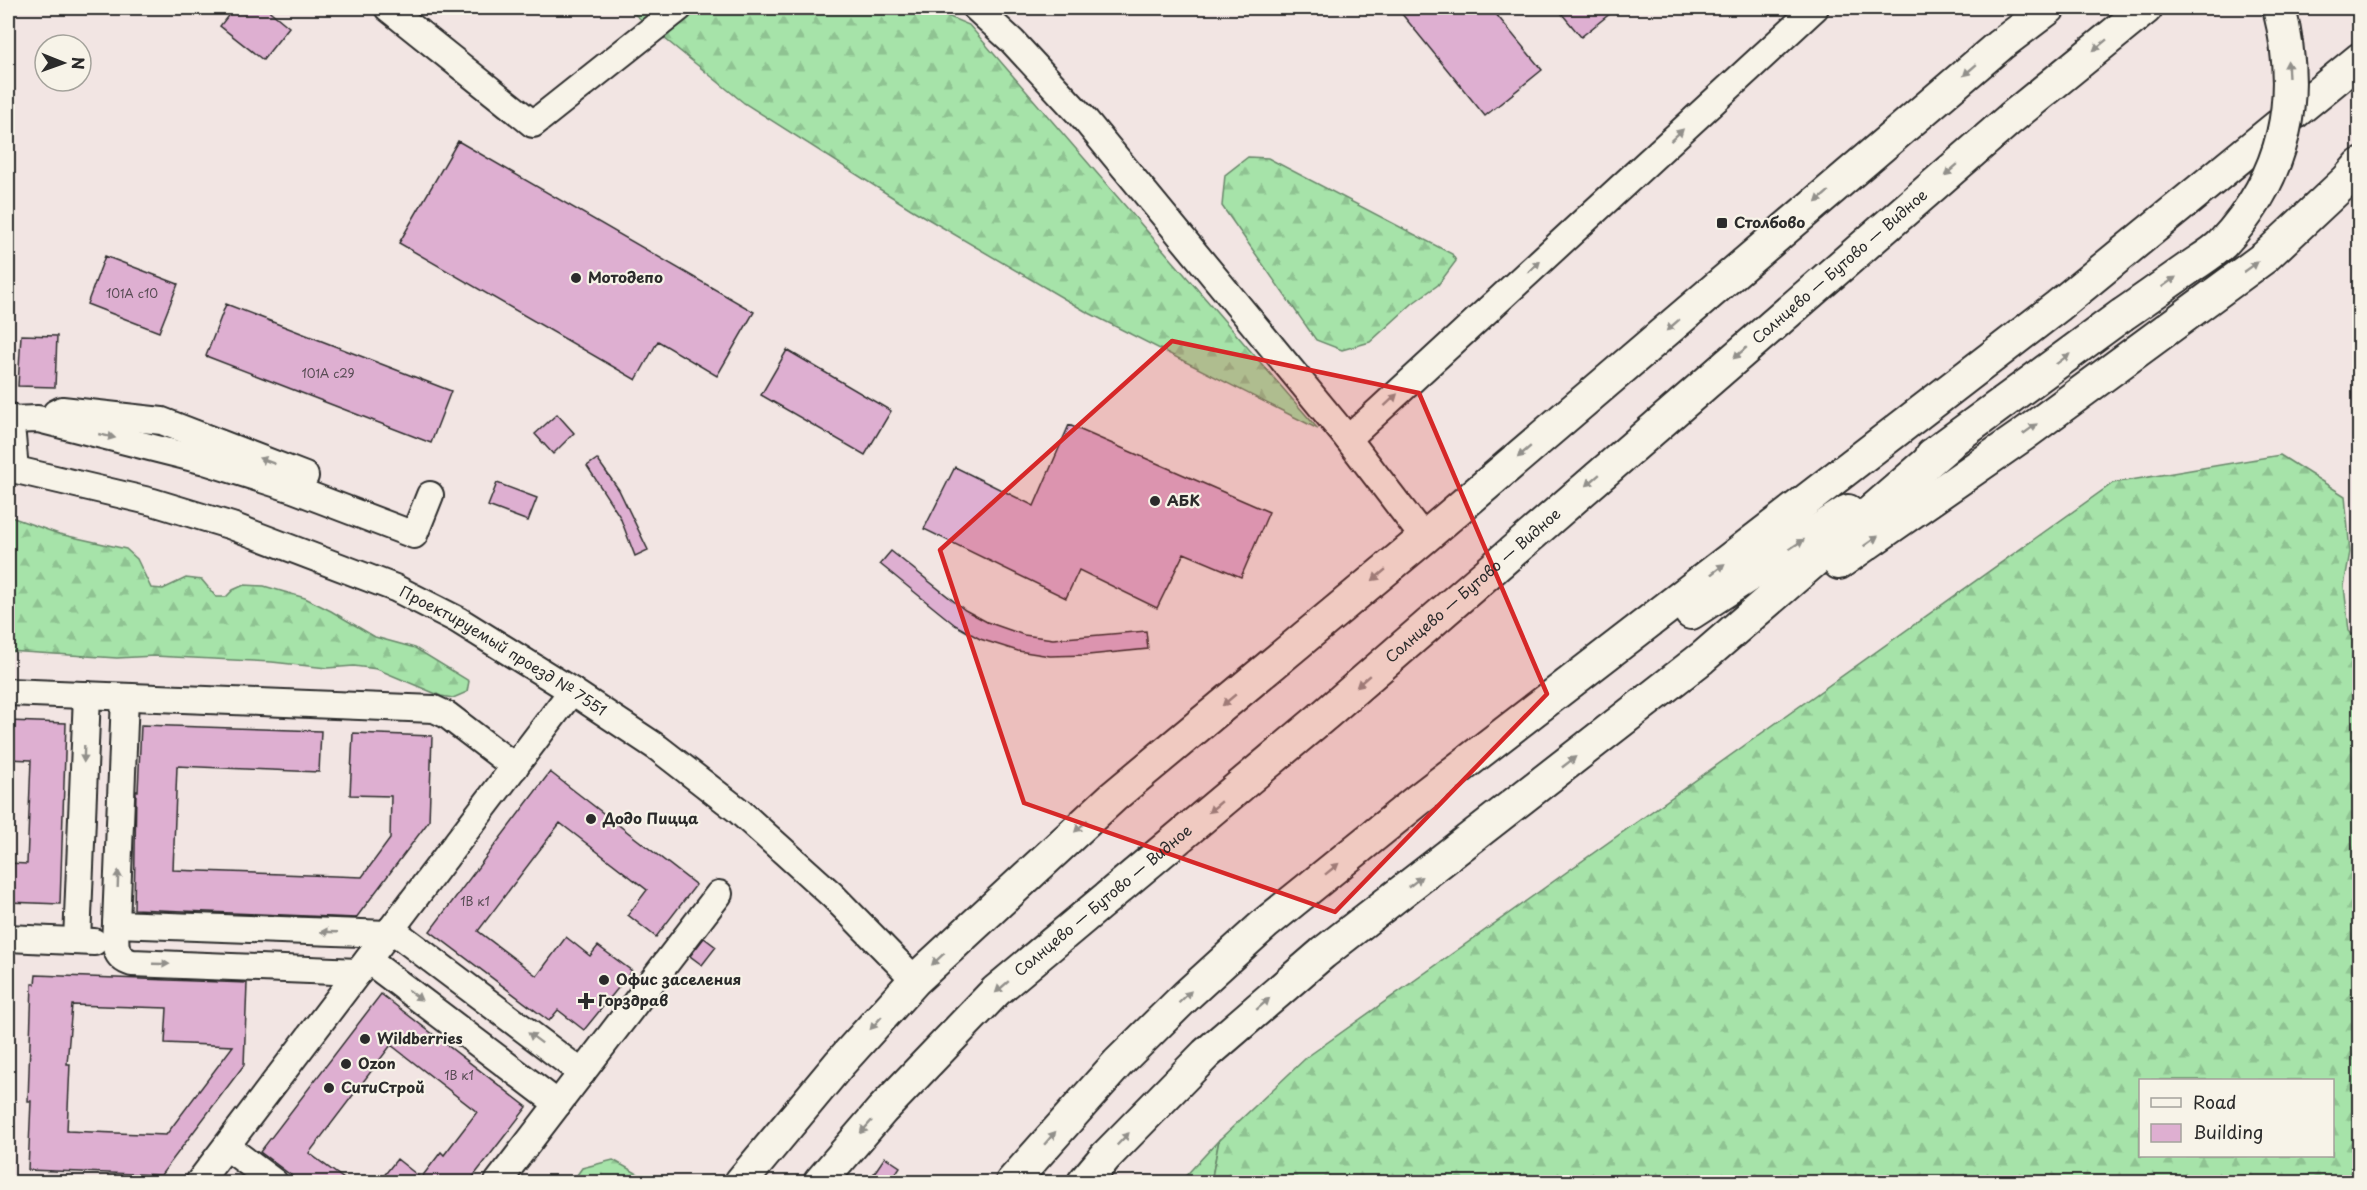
<svg xmlns="http://www.w3.org/2000/svg" width="2367" height="1190" font-family="'Playpen Sans',sans-serif">
<style>
.grass{fill:#a6e3a9;stroke:#68876a;stroke-width:1.5}
.forest{fill:url(#forest-firs);stroke:#68876a;stroke-width:1.5;fill-rule:evenodd}
.building{fill:#deafd1;stroke:#2b2b2b;stroke-width:1.5;fill-rule:evenodd}
.lines{fill:none;stroke-linecap:round;stroke-linejoin:round}
.minor-casing{stroke:#2b2b2b;stroke-width:30}
.major-casing{stroke:#2b2b2b;stroke-width:36}
.minor{stroke:#f7f3e8;stroke-width:26}
.major{stroke:#f7f3e8;stroke-width:32}
.major-bridge-casing{stroke:#2b2b2b;stroke-width:36;stroke-linecap:butt}
.major-bridge{stroke:#f7f3e8;stroke-width:32}
.oneway{fill:#918f8a}
.marked{fill:#d62828;fill-opacity:0.2;stroke:#d62828;stroke-width:4.5;stroke-linejoin:round}
.poi-dot{fill:#2b2b2b;stroke:#f7f3e8;stroke-width:2}
.labels{text-anchor:middle;stroke-width:4.5;stroke-linejoin:round;paint-order:stroke}
.number-label{font-size:12px;fill:#584c54}
.poi-label{font-size:15px;font-weight:bold;fill:#2b2b2b;stroke:#f7f3e8;text-anchor:start}
.street-label{font-size:15px;fill:#2b2b2b;stroke:#f7f3e8}
</style>
<defs>
<pattern id="forest-firs" width="22" height="20" patternUnits="userSpaceOnUse" patternTransform="scale(1.5)"><rect width="22" height="20" fill="#a6e3a9"/><path d="M5 1l3.5 6h-7zM16 11l3.5 6h-7z" fill="#8fc392"/></pattern>
</defs>
<rect width="100%" height="100%" fill="#f2e5e3"/>
<filter id="ink" filterUnits="userSpaceOnUse"><feTurbulence type="fractalNoise" baseFrequency=".0167" numOctaves="2"/><feDisplacementMap in="SourceGraphic" scale="12" xChannelSelector="R" yChannelSelector="G"/><feConvolveMatrix kernelMatrix="1 2 1 2 8 2 1 2 1" color-interpolation-filters="sRGB"/></filter>
<g filter="url(#ink)">
<path class="grass" d="M 1219,1140 L 1211,1182 L 1180,1182 Z"/>
<path class="forest" d="M 627,8 L 928,8 L 969,25 L 1318,429 L 1085,311 L 911,209 L 744,103 Z
M 1248,157 L 1268,158 L 1452,254 L 1456,261 L 1438,285 L 1413,303 L 1370,342 L 1342,350 L 1316,340 L 1222,206 L 1225,175 Z
M 2280,455 L 2345,496 L 2350,552 L 2344,586 L 2349,631 L 2360,642 L 2359,1182 L 1211,1182 L 1219,1140 L 1307,1057 L 2113,483 ZM 2332,1080 L 2332,1156 L 2140,1156 L 2140,1080 Z
M 8,516 L 59,534 L 126,549 L 137,559 L 151,588 L 163,589 L 186,578 L 202,580 L 216,597 L 226,597 L 233,590 L 244,585 L 264,586 L 305,598 L 331,611 L 375,637 L 415,648 L 469,681 L 467,692 L 453,698 L 441,696 L 377,669 L 354,666 L 327,668 L 272,662 L 154,656 L 117,658 L 8,651 Z
M 613,1160 L 638,1174 L 633,1182 L 572,1182 L 582,1168 Z"/>
<path class="building" d="M 234,8 L 266,8 L 289,27 L 263,60 L 220,26 Z
M 1397,8 L 1491,8 L 1542,70 L 1485,116 Z
M 1557,8 L 1617,8 L 1581,37 Z
M 458,141 L 754,312 L 717,376 L 658,341 L 636,380 L 399,243 Z
M 105,256 L 178,284 L 159,332 L 87,304 Z
M 226,304 L 451,391 L 431,443 L 206,356 Z
M 21,335 L 57,336 L 55,387 L 18,386 Z
M 787,350 L 891,411 L 865,455 L 761,395 Z
M 557,414 L 574,433 L 553,454 L 535,434 Z
M 1069,425 L 1269,512 L 1241,577 L 1184,553 L 1157,608 L 1079,570 L 1066,598 L 924,529 L 955,467 L 1034,506 Z
M 597,459 L 619,490 L 648,550 L 635,556 L 620,517 L 587,466 Z
M 497,483 L 537,498 L 528,521 L 488,506 Z
M 891,551 L 965,610 L 987,622 L 1024,635 L 1053,639 L 1146,631 L 1148,649 L 1088,655 L 1050,656 L 1018,651 L 980,639 L 955,625 L 880,564 Z
M 8,721 L 66,723 L 60,904 L 8,902 L 8,863 L 27,864 L 31,760 L 8,759 Z
M 141,725 L 321,731 L 319,772 L 177,766 L 173,870 L 362,877 L 390,839 L 391,796 L 350,795 L 353,733 L 432,736 L 429,821 L 356,918 L 134,909 L 136,791 L 138,791 Z
M 550,772 L 696,885 L 656,937 L 628,915 L 647,890 L 560,823 L 478,931 L 537,976 L 566,937 L 590,956 L 598,946 L 632,971 L 584,1030 L 558,1010 L 549,1021 L 430,931 Z
M 704,938 L 716,947 L 702,965 L 690,956 Z
M 36,975 L 247,983 L 244,1065 L 161,1175 L 28,1170 L 31,1101 L 28,1101 L 32,984 L 35,984 ZM 72,1005 L 167,1008 L 165,1043 L 233,1046 L 166,1135 L 67,1131 L 70,1064 L 67,1064 Z
M 381,994 L 527,1107 L 469,1182 L 379,1182 L 397,1159 L 421,1178 L 441,1152 L 444,1155 L 477,1112 L 391,1045 L 309,1153 L 348,1182 L 300,1182 L 260,1152 Z
M 885,1157 L 900,1167 L 890,1182 L 868,1182 Z"/>
<g class="lines">
<defs>
<g id="minor">
<path d="M 388,8 L 533,124 L 679,8"/>
<path d="M 976,8 L 1012,41 L 1086,121 L 1348,439 L 1424,538"/>
<path d="M 56,413 L 62,410 L 162,421 L 305,476"/>
<path d="M 8,416 L 12,436 L 15,470"/>
<path d="M 9,420 L 38,419 L 205,461 L 293,489 L 414,535 L 430,495"/>
<path d="M 1348,439 L 1815,8"/>
<path id="s1" d="M 8,468 L 153,502 L 232,526 L 395,588 L 458,620 L 572,691 L 658,748 L 739,811 L 832,895 L 915,980"/>
<path d="M 8,692 L 434,709 L 447,715 L 515,767"/>
<path d="M 125,697 L 116,924 L 388,934"/>
<path d="M 116,924 C 115,941 112,957 132,963 L 359,972"/>
<path d="M 391,929 L 582,1073"/>
<path d="M 8,938 L 94,942"/>
<path d="M 77,941 L 87,695"/>
<path d="M 368,960 L 558,1104"/>
<path d="M 227,1147 L 274,1182"/>
<path d="M 199,1182 L 572,691"/>
<path d="M 498,1182 L 719,894"/>
</g>
<g id="major">
<path d="M 1932,455 L 2122,315"/>
<path d="M 1839,563 L 2023,435 L 2265,257 L 2347,180 L 2360,165"/>
<path d="M 1691,613 L 1848,511"/>
<path d="M 741,1182 L 840,1063 L 915,980 L 1113,797 L 1424,538 L 2000,45 L 2049,8"/>
<path id="s2" d="M 820,1182 L 882,1110 L 996,991 L 1327,713 L 2011,118 L 2146,8"/>
<path d="M 1012,1182 L 1118,1063 L 1187,995 L 1266,923 L 1418,800 L 2058,306 L 2360,59"/>
<path d="M 1084,1182 L 1106,1156 L 1206,1054 L 1323,953 L 1702,658 L 1949,444"/>
</g>
</defs>
<use href="#minor" class="minor-casing"/>
<use href="#major" class="major-casing"/>
<use href="#minor" class="minor"/>
<use href="#major" class="major"/>
<defs>
<path id="major-bridge" d="M 2122,315 C 2144,300 2166,284 2189,268 C 2199,261 2213,253 2222,244 C 2286,175 2302,98 2279,8"/>
</defs>
<use href="#major-bridge" class="major-bridge-casing"/>
<use href="#major-bridge" class="major-bridge"/>
</g>
<defs><path id="oneway-solid" d="M-6-.8H1V-3.2L6.5 0L1 3.2V.8H-6Z" transform="scale(1.5)"/></defs>
<g class="oneway">
<use href="#oneway-solid" transform="translate(2100 45) rotate(141)"/>
<use href="#oneway-solid" transform="translate(2288 69) rotate(-93)"/>
<use href="#oneway-solid" transform="translate(1970 70) rotate(139)"/>
<use href="#oneway-solid" transform="translate(1677 135) rotate(-43)"/>
<use href="#oneway-solid" transform="translate(1951 170) rotate(139)"/>
<use href="#oneway-solid" transform="translate(1822 197) rotate(139)"/>
<use href="#oneway-solid" transform="translate(1534 267) rotate(-43)"/>
<use href="#oneway-solid" transform="translate(2251 267) rotate(-36)"/>
<use href="#oneway-solid" transform="translate(2169 282) rotate(-35)"/>
<use href="#oneway-solid" transform="translate(1673 325) rotate(139)"/>
<use href="#oneway-solid" transform="translate(1740 353) rotate(139)"/>
<use href="#oneway-solid" transform="translate(2063 359) rotate(-37)"/>
<use href="#oneway-solid" transform="translate(1391 400) rotate(-43)"/>
<use href="#oneway-solid" transform="translate(2030 429) rotate(-36)"/>
<use href="#oneway-solid" transform="translate(107 436) rotate(13)"/>
<use href="#oneway-solid" transform="translate(1524 452) rotate(139)"/>
<use href="#oneway-solid" transform="translate(267 461) rotate(-159)"/>
<use href="#oneway-solid" transform="translate(1593 480) rotate(139)"/>
<use href="#oneway-solid" transform="translate(1871 541) rotate(-35)"/>
<use href="#oneway-solid" transform="translate(1797 544) rotate(-33)"/>
<use href="#oneway-solid" transform="translate(1718 569) rotate(-38)"/>
<use href="#oneway-solid" transform="translate(1379 575) rotate(140)"/>
<use href="#oneway-solid" transform="translate(1363 681) rotate(139)"/>
<use href="#oneway-solid" transform="translate(1229 700) rotate(140)"/>
<use href="#oneway-solid" transform="translate(84 754) rotate(92)"/>
<use href="#oneway-solid" transform="translate(1569 762) rotate(-38)"/>
<use href="#oneway-solid" transform="translate(1215 807) rotate(140)"/>
<use href="#oneway-solid" transform="translate(1081 826) rotate(137)"/>
<use href="#oneway-solid" transform="translate(1332 869) rotate(-39)"/>
<use href="#oneway-solid" transform="translate(118 879) rotate(-88)"/>
<use href="#oneway-solid" transform="translate(1415 882) rotate(-38)"/>
<use href="#oneway-solid" transform="translate(329 932) rotate(-178)"/>
<use href="#oneway-solid" transform="translate(938 959) rotate(137)"/>
<use href="#oneway-solid" transform="translate(161 964) rotate(2)"/>
<use href="#oneway-solid" transform="translate(1002 987) rotate(139)"/>
<use href="#oneway-solid" transform="translate(415 995) rotate(37)"/>
<use href="#oneway-solid" transform="translate(1185 997) rotate(-44)"/>
<use href="#oneway-solid" transform="translate(1263 1004) rotate(-41)"/>
<use href="#oneway-solid" transform="translate(876 1023) rotate(132)"/>
<use href="#oneway-solid" transform="translate(535 1038) rotate(-143)"/>
<use href="#oneway-solid" transform="translate(866 1127) rotate(132)"/>
<use href="#oneway-solid" transform="translate(1050 1138) rotate(-49)"/>
<use href="#oneway-solid" transform="translate(1123 1139) rotate(-46)"/>
</g>
</g>
<path class="marked" d="M 1172,341 L 1419,393 L 1547,694 L 1335,912 L 1024,803 L 940,550 Z"/>
<g class="poi-dot">
<rect x="1716" y="217" width="12" height="12" rx="3"/>
<circle cx="576" cy="278" r="6"/>
<circle cx="1155" cy="501" r="6"/>
<circle cx="591" cy="819" r="6"/>
<circle cx="604" cy="980" r="6"/>
<path d="M583 992h6v6h6v6h-6v6h-6v-6h-6v-6h6z"/>
<circle cx="365" cy="1039" r="6"/>
<circle cx="346" cy="1064" r="6"/>
<circle cx="329" cy="1088" r="6"/>
</g>
<g class="labels">
<g class="number-label">
<text x="132" y="298">101А с10</text>
<text x="328" y="378">101А с29</text>
<text x="475" y="906">1В к1</text>
<text x="459" y="1080">1В к1</text>
</g>
<g class="poi-label">
<text x="1734" y="228">Столбово</text>
<text x="588" y="283">Мотодепо</text>
<text x="1167" y="506">АБК</text>
<text x="603" y="824">Додо Пицца</text>
<text x="616" y="985">Офис заселения</text>
<text x="598" y="1006">Горздрав</text>
<text x="377" y="1044">Wildberries</text>
<text x="358" y="1069">Ozon</text>
<text x="341" y="1093">СитиСтрой</text>
</g>
<g class="street-label">
<text dy="5" stroke="none"><textPath href="#s2" startOffset="1372">Солнцево — Бутово — Видное</textPath></text>
<text dy="5" stroke="none"><textPath href="#s2" startOffset="886">Солнцево — Бутово — Видное</textPath></text>
<text dy="5" stroke="none"><textPath href="#s1" startOffset="531">Проектируемый проезд № 7551</textPath></text>
<text dy="5" stroke="none"><textPath href="#s2" startOffset="400">Солнцево — Бутово — Видное</textPath></text>
</g>
</g>
<rect width="2367" height="1190" fill="none" stroke="#f7f3e8" stroke-width="30"/>
<rect x="15" y="15" width="2337" height="1160" fill="none" stroke="#2b2b2b" stroke-width="2" filter="url(#ink)"/>
<rect x="2139" y="1079" width="195" height="78" fill="#f7f3e8" stroke="#a5a39c" stroke-width="1.5"/>
<rect x="2151" y="1098" width="30" height="9" fill="#f7f3e8" stroke="#a5a39c" stroke-width="1.5"/>
<text x="2193" y="1109" font-size="18" fill="#2b2b2b">Road</text>
<rect x="2151" y="1124" width="30" height="18" fill="#deafd1" stroke="#a5a39c" stroke-width="1.5"/>
<text x="2193" y="1139" font-size="18" fill="#2b2b2b">Building</text>
<g transform="translate(63 63) rotate(91)"><circle r="28" fill="#f7f3e8" stroke="#a5a39c" stroke-width="1.5"/>
<path d="M0-4.5L10 22L0 15L-10 22Z" fill="#2b2b2b"/>
<text y="-9" font-size="16" font-weight="bold" text-anchor="middle" fill="#2b2b2b">N</text>
</g>
</svg>
